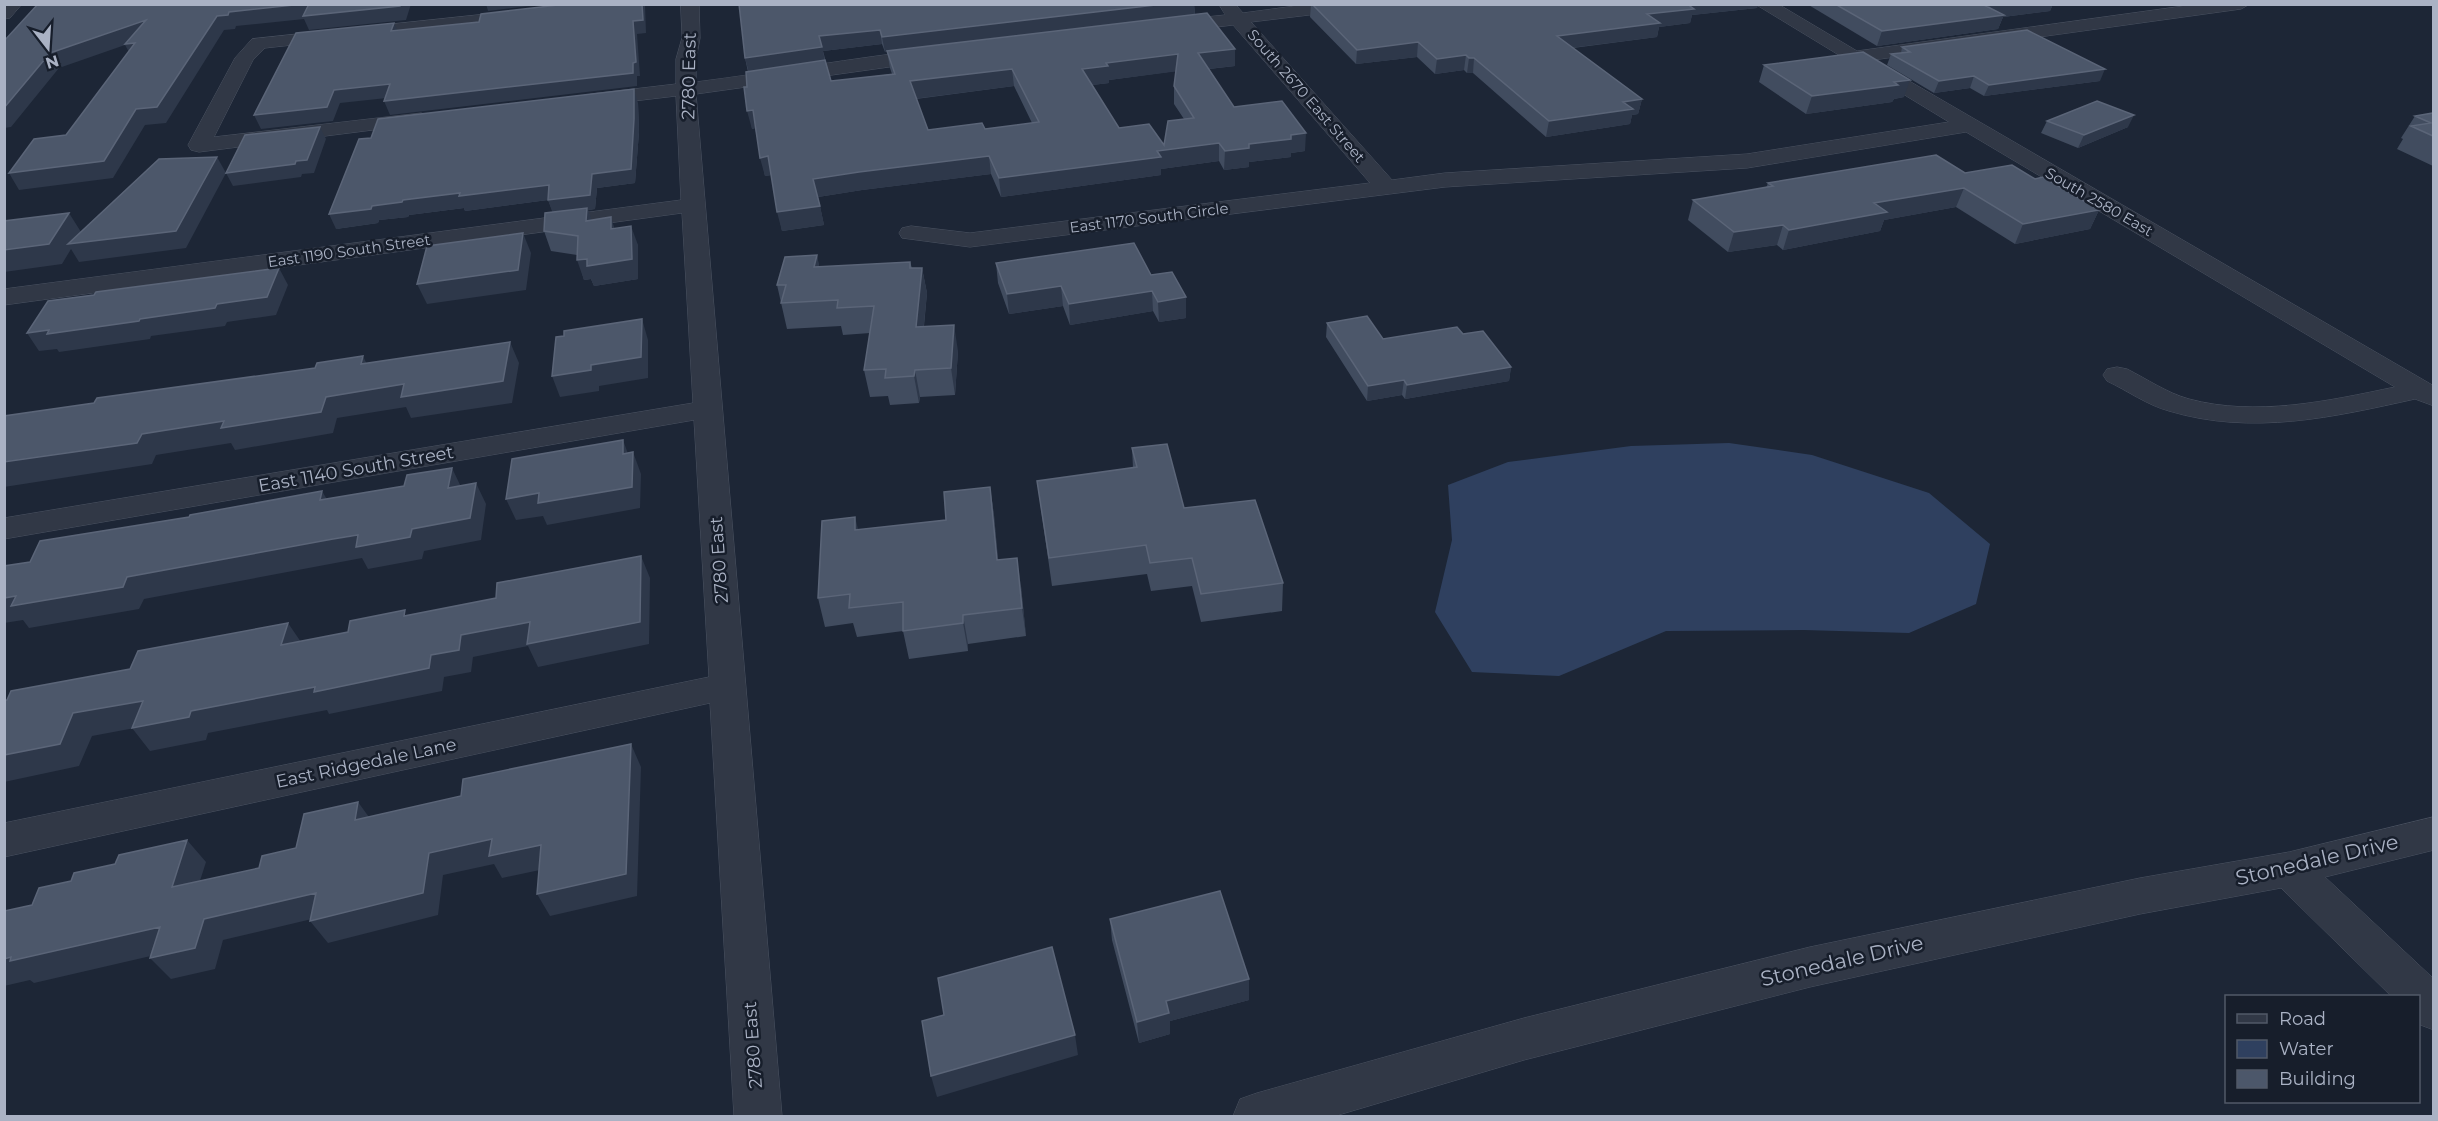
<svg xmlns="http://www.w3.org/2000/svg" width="2438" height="1121" font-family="Montserrat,sans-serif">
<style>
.water{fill:#2f405f}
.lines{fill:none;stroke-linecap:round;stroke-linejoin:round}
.street-casing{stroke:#4b5362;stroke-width:1}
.street{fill:#313846;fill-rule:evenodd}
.wall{fill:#414c5f;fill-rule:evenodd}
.shaded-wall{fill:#2e384a}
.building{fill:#4c576a;stroke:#5b6578;stroke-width:1.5;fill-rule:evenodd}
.labels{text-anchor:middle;stroke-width:5;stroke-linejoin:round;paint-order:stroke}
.far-street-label{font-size:15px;fill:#aab2c4;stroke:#171e2b}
.street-label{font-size:18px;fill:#aab2c4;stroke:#171e2b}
.near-street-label{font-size:21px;fill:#aab2c4;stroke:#171e2b}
</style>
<rect width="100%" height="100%" fill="#1d2636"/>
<path class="water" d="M 1729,443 L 1812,455 L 1929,493 L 1990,544 L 1976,604 L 1909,633 L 1804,630 L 1666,631 L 1559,676 L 1472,672 L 1435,612 L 1452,540 L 1448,485 L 1508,462 L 1631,446 Z"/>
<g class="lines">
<defs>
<path id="street" d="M 4,4 L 22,4 L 10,18 L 4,19 Z
M 681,4 L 699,4 L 700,38 L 696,59 L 696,82 C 775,72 853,58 932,49 L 939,51 L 942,55 L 939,59 L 932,61 L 696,94 L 782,1116 L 734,1116 L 710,703 L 4,857 L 4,823 L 709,677 L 694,420 L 4,539 L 4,518 L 693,403 L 682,213 L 4,305 L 4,289 L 681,200 L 676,96 L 591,106 L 584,104 L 581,100 L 584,96 L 591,94 L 676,84 L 676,59 L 682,38 Z
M 1219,4 L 1235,4 L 1243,13 L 1310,4 L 1368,4 L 1359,9 L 1251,22 L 1392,180 L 1445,173 L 1747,154 L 1949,122 L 1755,4 L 1778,4 L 1857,51 L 2198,4 L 2250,4 L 2241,9 L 1873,60 L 2434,386 L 2434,406 L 2415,399 C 2334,417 2252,436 2169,411 C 2147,405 2128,391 2107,381 L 2103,375 L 2107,369 L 2117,367 L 2127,369 C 2147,379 2167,393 2189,399 C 2256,417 2328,401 2395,387 L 1966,132 L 1747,168 L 1445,187 L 970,247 L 902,238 L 899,233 L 902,228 L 911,226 L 970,233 L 1370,183 L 1233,25 L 1168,33 L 1161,31 L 1159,27 L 1161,23 L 1168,21 L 1225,15 Z
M 525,10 L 531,11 L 534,15 L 531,19 L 265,48 L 253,60 L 214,137 L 421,113 L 428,115 L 431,119 L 428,123 L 199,152 L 191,150 L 188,145 L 235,58 L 252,39 Z
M 2434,817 L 2434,850 L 2325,877 L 2434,979 L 2434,1030 L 2418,1024 L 2418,996 L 2391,996 L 2281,888 L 2140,914 L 1810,987 L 1524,1060 L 1335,1116 L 1233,1116 L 1240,1099 L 1257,1093 L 1524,1018 L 1810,947 L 2140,878 L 2289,852 Z"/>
</defs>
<use href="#street" class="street-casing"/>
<use href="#street" class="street"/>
</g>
<path class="wall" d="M 901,4 L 1194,4 L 1195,14 L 1235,66 L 1209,69 L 1234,107 L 1305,151 L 1291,153 L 1291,157 L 1249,162 L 1249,167 L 1224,170 L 1219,161 L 1161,169 L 1161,175 L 1001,197 L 991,174 L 862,190 L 818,197 L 824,225 L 782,231 L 771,175 L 765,176 L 755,128 L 752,129 L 747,87 L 748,72 L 745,58 ZM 882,44 L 885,52 L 887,51 L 890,68 L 892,74 L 831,81 L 823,51 ZM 1176,71 L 1174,86 L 1174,104 L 1184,119 L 1164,145 L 1119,128 L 1092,85 L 1109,83 L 1109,80 ZM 1014,86 L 1032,123 L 985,129 L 928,130 L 916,99 Z
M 1311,4 L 1758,4 L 1757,8 L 1692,15 L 1690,23 L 1659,27 L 1657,37 L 1573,48 L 1642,99 L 1638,114 L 1632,115 L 1630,124 L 1546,137 L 1473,73 L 1467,73 L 1464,70 L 1435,74 L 1417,57 L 1356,64 L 1310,17 Z
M 1807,4 L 2053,4 L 2050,11 L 2003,17 L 1998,29 L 1877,46 Z
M 1902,47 L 2100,81 L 1984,96 L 1970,88 L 1934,93 L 1887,65 L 1891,54 L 1901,53 Z
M 1764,65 L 1904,97 L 1894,99 L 1892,102 L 1806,114 L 1759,82 Z
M 638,103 L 639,132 L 635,183 L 597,188 L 595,209 L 588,210 L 591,220 L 614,228 L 638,245 L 638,279 L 594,286 L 591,279 L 584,280 L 577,255 L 551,251 L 544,231 L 553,212 L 548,200 L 465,211 L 464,208 L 409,215 L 408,217 L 379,220 L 378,223 L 336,229 Z
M 2433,113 L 2433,166 L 2397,149 L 2403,139 L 2401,138 L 2415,116 Z
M 2047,121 L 2128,127 L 2078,148 L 2041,133 Z
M 1965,173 L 2035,179 L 2099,210 L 2090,229 L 2015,244 L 1956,207 L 1884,220 L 1880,231 L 1783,250 L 1777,245 L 1728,252 L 1688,220 L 1693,200 L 1766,188 L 1768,183 Z
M 817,255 L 819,267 L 910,262 L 912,268 L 922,268 L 927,293 L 924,326 L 958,351 L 955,395 L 920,397 L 919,403 L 890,405 L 888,396 L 870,397 L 864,370 L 870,333 L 843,335 L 841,326 L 787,329 L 777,285 Z
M 996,263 L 1151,275 L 1186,297 L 1186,318 L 1159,322 L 1153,311 L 1070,325 L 1063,306 L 1009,314 L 998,283 Z
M 1327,323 L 1383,339 L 1463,334 L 1511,367 L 1509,381 L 1405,399 L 1402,395 L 1367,401 L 1326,337 Z
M 1132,448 L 1184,508 L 1283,583 L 1282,611 L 1201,622 L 1192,586 L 1151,591 L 1147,574 L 1052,586 L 1037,481 L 1133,468 Z
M 990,487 L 994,515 L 998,560 L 1021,586 L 1026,636 L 968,644 L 968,651 L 909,659 L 903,631 L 857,637 L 853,623 L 825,627 L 818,598 L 858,530 L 946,520 Z
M 1110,919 L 1249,1000 L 1170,1021 L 1170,1034 L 1139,1043 L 1112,940 Z"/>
<path class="shaded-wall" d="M 303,4 L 411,4 L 406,20 L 309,30 L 304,19 L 236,26 L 235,29 L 224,30 L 166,123 L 145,125 L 113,178 L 19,190 L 9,173 L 136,109 L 217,16 L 229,12 Z
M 486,4 L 545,4 L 488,11 Z
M 642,4 L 645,4 L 646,33 L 637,34 L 640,76 L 637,76 L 637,86 L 390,115 L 384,101 L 633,21 Z
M 1164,4 L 1194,4 L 1195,15 L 885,52 L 882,37 Z
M 1684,4 L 1758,4 L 1757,8 L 1692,15 L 1690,23 L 1659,27 L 1657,37 L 1554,50 L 1557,36 Z
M 1997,4 L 2053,4 L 2050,11 L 2003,17 L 1998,29 L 1877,46 L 1882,31 L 1986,6 Z
M 146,20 L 135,43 L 133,59 L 125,45 L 59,68 L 11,127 L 4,128 L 4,108 L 50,53 Z
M 394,23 L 400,36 L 391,31 Z
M 880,30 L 882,44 L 823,51 L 825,62 L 749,73 L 745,58 L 819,36 Z
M 1418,42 L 1417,57 L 1356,64 L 1357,50 Z
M 1235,49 L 1235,66 L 1198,70 L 1198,53 Z
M 1178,54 L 1179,71 L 1109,80 L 1109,83 L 1084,86 L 1082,69 L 1106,63 Z
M 1466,55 L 1464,70 L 1435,74 L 1437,59 Z
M 1469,58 L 1474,58 L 1473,73 L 1467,73 Z
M 1012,69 L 1014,86 L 913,99 L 910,81 Z
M 2105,69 L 2100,81 L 1984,96 L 1989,85 Z
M 1974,76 L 1970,88 L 1934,93 L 1939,81 Z
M 1910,80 L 1904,97 L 1894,99 L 1892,102 L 1806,114 L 1812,96 Z
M 390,84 L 396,97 L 340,103 L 333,121 L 261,129 L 254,115 L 334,90 Z
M 634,89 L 638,103 L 639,132 L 635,183 L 597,188 L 595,209 L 588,210 L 594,227 L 553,214 L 548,200 L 592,174 Z
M 1642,99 L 1638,114 L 1632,115 L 1630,124 L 1546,137 L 1549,121 L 1623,102 Z
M 753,110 L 757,128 L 752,129 L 747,111 Z
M 2134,115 L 2128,127 L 2078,148 L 2084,135 Z
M 320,127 L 326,139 L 314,173 L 302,174 L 301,177 L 233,186 L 226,173 L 296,161 Z
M 1306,133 L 1305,151 L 1291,153 L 1291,157 L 1249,162 L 1249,144 L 1291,135 Z
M 1219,143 L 1219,161 L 1161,169 L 1161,175 L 1001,197 L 999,178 L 1157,151 Z
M 1249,148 L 1249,167 L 1224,170 L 1225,151 Z
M 768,156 L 772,175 L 765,176 L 760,158 Z
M 989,156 L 991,174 L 862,190 L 818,197 L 813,179 L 859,172 Z
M 217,157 L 226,173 L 186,248 L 79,262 L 71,249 L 62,264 L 4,272 L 4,250 L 69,213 L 81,232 Z
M 549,185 L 555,199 L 465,211 L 464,208 L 409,215 L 408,217 L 379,220 L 378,223 L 336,229 L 329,214 L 403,200 L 460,193 Z
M 1964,188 L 1956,207 L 1884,220 L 1880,231 L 1783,250 L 1789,230 L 1874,203 Z
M 820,206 L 824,225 L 782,231 L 777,212 Z
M 2099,210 L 2090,229 L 2015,244 L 2023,224 Z
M 611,217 L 617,237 L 611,229 Z
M 1783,225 L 1777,245 L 1728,252 L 1734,232 Z
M 631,226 L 638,245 L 638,279 L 594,286 L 591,279 L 584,280 L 577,260 Z
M 523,233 L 531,253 L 526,290 L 427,304 L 417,284 Z
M 817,255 L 822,281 L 814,267 Z
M 279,268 L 288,285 L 276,315 L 227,322 L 225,326 L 151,336 L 150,339 L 59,352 L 57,349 L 39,351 L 27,333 L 140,319 L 217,304 Z
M 922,268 L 927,293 L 921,353 L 916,327 Z
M 1061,286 L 1063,306 L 1009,314 L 1007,294 Z
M 1152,291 L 1153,311 L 1070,325 L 1069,304 Z
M 1186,297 L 1186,318 L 1159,322 L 1158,302 Z
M 642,319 L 648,340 L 648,378 L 599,386 L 599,391 L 560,397 L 552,376 L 591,365 Z
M 954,325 L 958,351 L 955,395 L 951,368 Z
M 510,342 L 519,363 L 512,403 L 411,418 L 406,407 L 337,418 L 333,433 L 235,450 L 231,443 L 156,455 L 152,464 L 4,487 L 4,462 L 142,434 L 326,397 Z
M 363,356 L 373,377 L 361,364 Z
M 1511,367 L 1509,381 L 1405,399 L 1407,385 Z
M 915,370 L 920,397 L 919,403 L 914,376 Z
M 1404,380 L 1402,395 L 1367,401 L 1368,386 Z
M 623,440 L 631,462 L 623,454 Z
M 633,452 L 641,474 L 640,508 L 547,525 L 543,516 L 516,520 L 506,499 Z
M 452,468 L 462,489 L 448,488 Z
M 476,483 L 486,504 L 481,540 L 424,551 L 422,559 L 368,569 L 362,558 L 346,561 L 144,599 L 139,609 L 29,628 L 23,620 L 4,623 L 4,598 L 127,577 L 333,539 L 412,529 Z
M 990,487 L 994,515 L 1001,589 L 997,560 Z
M 322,491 L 335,513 L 320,500 Z
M 855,517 L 862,545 L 855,530 Z
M 641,556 L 650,578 L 649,644 L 538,667 L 528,646 L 473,657 L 471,672 L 444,677 L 442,691 L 329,714 L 327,710 L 208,733 L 206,740 L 150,751 L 132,728 L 140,727 L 92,736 L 79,766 L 4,782 L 4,755 L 73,713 L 143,701 L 191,711 L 431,655 L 461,635 Z
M 1017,558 L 1021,586 L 1026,636 L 1022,608 Z
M 963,615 L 968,644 L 968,651 L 963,623 Z
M 288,623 L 303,645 L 281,645 Z
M 631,744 L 641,767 L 637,896 L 550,916 L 537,894 Z
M 358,802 L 374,824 L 355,820 Z
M 492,839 L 541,845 L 554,867 L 502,878 L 494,864 L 443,875 L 438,915 L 328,943 L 310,921 L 429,853 Z
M 187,840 L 206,862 L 191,909 L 172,887 Z
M 316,893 L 333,914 L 223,940 L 215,969 L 171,979 L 150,958 L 204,919 Z
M 160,927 L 181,949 L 34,983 L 30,980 L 4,986 L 4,959 Z
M 1249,979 L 1249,1000 L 1170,1021 L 1170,1034 L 1139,1043 L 1137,1022 L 1166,1001 Z
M 1075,1035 L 1078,1055 L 937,1097 L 931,1076 Z"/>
<path class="building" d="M 38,4 L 303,4 L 229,12 L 228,15 L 217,16 L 157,107 L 136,109 L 104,161 L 9,173 L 34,139 L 66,135 L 135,43 L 125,44 L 146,20 L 50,53 L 4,108 L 4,41 Z
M 309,4 L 401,4 L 400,6 L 303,16 Z
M 567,4 L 642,4 L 643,20 L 633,21 L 636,62 L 633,63 L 633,73 L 384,101 L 390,84 L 334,90 L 327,107 L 254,115 L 296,33 L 394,23 L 391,31 L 479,22 L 481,14 Z
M 739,4 L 897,5 L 1164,4 L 882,37 L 880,30 L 819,36 L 822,47 L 745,58 Z
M 1312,4 L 1687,4 L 1694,9 L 1647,14 L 1660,23 L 1557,36 L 1642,99 L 1623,102 L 1633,109 L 1549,121 L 1474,58 L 1469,58 L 1466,55 L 1437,59 L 1418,42 L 1357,50 Z
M 1835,4 L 1997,4 L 1986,6 L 2004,15 L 1882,31 Z
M 1207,13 L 1235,49 L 1198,53 L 1234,107 L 1282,101 L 1306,133 L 1291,135 L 1291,139 L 1249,144 L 1249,148 L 1225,151 L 1219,143 L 1157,151 L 1161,157 L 999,178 L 989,156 L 859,172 L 813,179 L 820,206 L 777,212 L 768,156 L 760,158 L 753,110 L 747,111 L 744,87 L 747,87 L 746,72 L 825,60 L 831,81 L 895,74 L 887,51 ZM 1178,54 L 1174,86 L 1194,118 L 1168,121 L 1164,145 L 1149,124 L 1119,128 L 1082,69 L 1108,66 L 1106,63 ZM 1012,69 L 1039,122 L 985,129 L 982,123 L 928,130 L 910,81 Z
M 2027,30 L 2105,69 L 1989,85 L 1974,76 L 1939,81 L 1891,54 L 1910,52 L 1902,47 Z
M 1863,52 L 1910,80 L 1894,82 L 1898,85 L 1812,96 L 1764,65 Z
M 634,89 L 634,119 L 631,169 L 592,174 L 590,195 L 548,200 L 549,185 L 459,196 L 460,193 L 403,200 L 402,202 L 372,206 L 371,209 L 329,214 L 359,139 L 371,138 L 378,119 Z
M 2097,101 L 2134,115 L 2084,135 L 2047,121 Z
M 2433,113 L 2433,136 L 2411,126 L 2431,123 L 2415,116 Z
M 320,127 L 307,160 L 296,161 L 295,164 L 226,173 L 245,135 Z
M 1936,155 L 1965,173 L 2012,165 L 2035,179 L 2043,177 L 2099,210 L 2023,224 L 1964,188 L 1874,203 L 1887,212 L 1789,230 L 1783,225 L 1734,232 L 1693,200 L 1773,186 L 1768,183 Z
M 217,157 L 176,231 L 68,244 L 159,159 Z
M 587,208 L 586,221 L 611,217 L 611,229 L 631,226 L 632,259 L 587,266 L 587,259 L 577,260 L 578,236 L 544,231 L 545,213 Z
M 69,213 L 49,244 L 4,250 L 4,221 Z
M 523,233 L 518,270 L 417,284 L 427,246 Z
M 1134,243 L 1151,275 L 1172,272 L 1186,297 L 1158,302 L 1152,291 L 1069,304 L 1061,286 L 1007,294 L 996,263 Z
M 817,255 L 814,267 L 910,262 L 910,268 L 922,268 L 916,327 L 954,325 L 951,368 L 915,370 L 914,376 L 885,378 L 886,369 L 864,370 L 874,306 L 837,308 L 838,300 L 781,303 L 786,285 L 777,285 L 785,257 Z
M 279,268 L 267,297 L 217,304 L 215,308 L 140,319 L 139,321 L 47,334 L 49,330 L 27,333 L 48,301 L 94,295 L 96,292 Z
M 1367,316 L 1383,339 L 1457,327 L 1463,334 L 1483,331 L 1511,367 L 1407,385 L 1404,380 L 1368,386 L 1327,323 Z
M 642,319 L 641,357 L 591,365 L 591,370 L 552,376 L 556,337 L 564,336 L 564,331 Z
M 510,342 L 503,381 L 401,397 L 404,384 L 326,397 L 321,412 L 221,428 L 224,421 L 142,434 L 137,443 L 4,462 L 4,416 L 94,403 L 97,398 L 315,368 L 317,363 L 363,356 L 361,364 Z
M 623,440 L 623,454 L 633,452 L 632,487 L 538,503 L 539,493 L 506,499 L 512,459 Z
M 1167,444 L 1184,508 L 1255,500 L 1283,583 L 1201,594 L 1192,558 L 1150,563 L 1146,545 L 1049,558 L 1037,481 L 1137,467 L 1132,448 Z
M 452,468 L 448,488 L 476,483 L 470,518 L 412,529 L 410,537 L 356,547 L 358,535 L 333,539 L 127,577 L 123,587 L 11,606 L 16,596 L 4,598 L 4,566 L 30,562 L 40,541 L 189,517 L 190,515 L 322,491 L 320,500 L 404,486 L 407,475 Z
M 990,487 L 997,560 L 1017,558 L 1022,608 L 963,615 L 963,623 L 903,631 L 903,602 L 849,608 L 850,594 L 818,598 L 822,521 L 855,517 L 855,530 L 946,520 L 944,492 Z
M 641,556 L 640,622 L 527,644 L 530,622 L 461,635 L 459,650 L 431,655 L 429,668 L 314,692 L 315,687 L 191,711 L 189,717 L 132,728 L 143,701 L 73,713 L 60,744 L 4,755 L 4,701 L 7,700 L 11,691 L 130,669 L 138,651 L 288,623 L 281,645 L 348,632 L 350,621 L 405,610 L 404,616 L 496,598 L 497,583 Z
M 631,744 L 626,874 L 537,894 L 541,845 L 489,856 L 492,839 L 429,853 L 423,893 L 310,921 L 316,893 L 204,919 L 195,948 L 150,958 L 160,927 L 10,961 L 11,957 L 4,959 L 4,911 L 32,905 L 39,888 L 71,881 L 74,873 L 115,864 L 119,855 L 187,840 L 172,887 L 259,868 L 262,856 L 296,848 L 304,814 L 358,802 L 355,820 L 461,796 L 463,779 Z
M 1220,891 L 1249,979 L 1166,1001 L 1169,1013 L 1137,1022 L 1110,919 Z
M 1052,947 L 1075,1035 L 931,1076 L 922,1021 L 944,1015 L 938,978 Z"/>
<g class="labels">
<g class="far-street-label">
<text transform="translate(1306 96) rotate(49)" y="5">South 2670 East Street</text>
<text transform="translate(2099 202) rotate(30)" y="5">South 2580 East</text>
<text transform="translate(1149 218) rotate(-7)" y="5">East 1170 South Circle</text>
<text transform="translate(349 251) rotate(-8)" y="5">East 1190 South Street</text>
</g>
<g class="street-label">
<text transform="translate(689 76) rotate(-89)" y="6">2780 East</text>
<text transform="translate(356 469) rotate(-10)" y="6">East 1140 South Street</text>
<text transform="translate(719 560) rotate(-94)" y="6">2780 East</text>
<text transform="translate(366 763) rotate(-12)" y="6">East Ridgedale Lane</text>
<text transform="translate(753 1045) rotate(-94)" y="6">2780 East</text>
</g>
<g class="near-street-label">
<text transform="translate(2317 860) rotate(-13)" y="7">Stonedale Drive</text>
<text transform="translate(1842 961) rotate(-13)" y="7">Stonedale Drive</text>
</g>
</g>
<rect width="2438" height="1121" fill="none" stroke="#aab2c4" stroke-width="12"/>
<rect x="2225" y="995" width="195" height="108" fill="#171e2b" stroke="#525968" stroke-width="1.5"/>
<rect x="2237" y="1014" width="30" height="9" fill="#313846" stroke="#525968" stroke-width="1.5"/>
<text x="2279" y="1025" font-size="18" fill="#aab2c4">Road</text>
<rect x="2237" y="1040" width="30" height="18" fill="#2f405f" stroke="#525968" stroke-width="1.5"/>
<text x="2279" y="1055" font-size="18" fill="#aab2c4">Water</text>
<rect x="2237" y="1070" width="30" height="18" fill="#4c576a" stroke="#525968" stroke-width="1.5"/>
<text x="2279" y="1085" font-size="18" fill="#aab2c4">Building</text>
<g transform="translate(48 48) rotate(163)" stroke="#171e2b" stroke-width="4.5" paint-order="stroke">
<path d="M0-4.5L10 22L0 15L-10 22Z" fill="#aab2c4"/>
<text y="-9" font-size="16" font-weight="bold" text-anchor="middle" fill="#aab2c4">N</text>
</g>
</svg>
